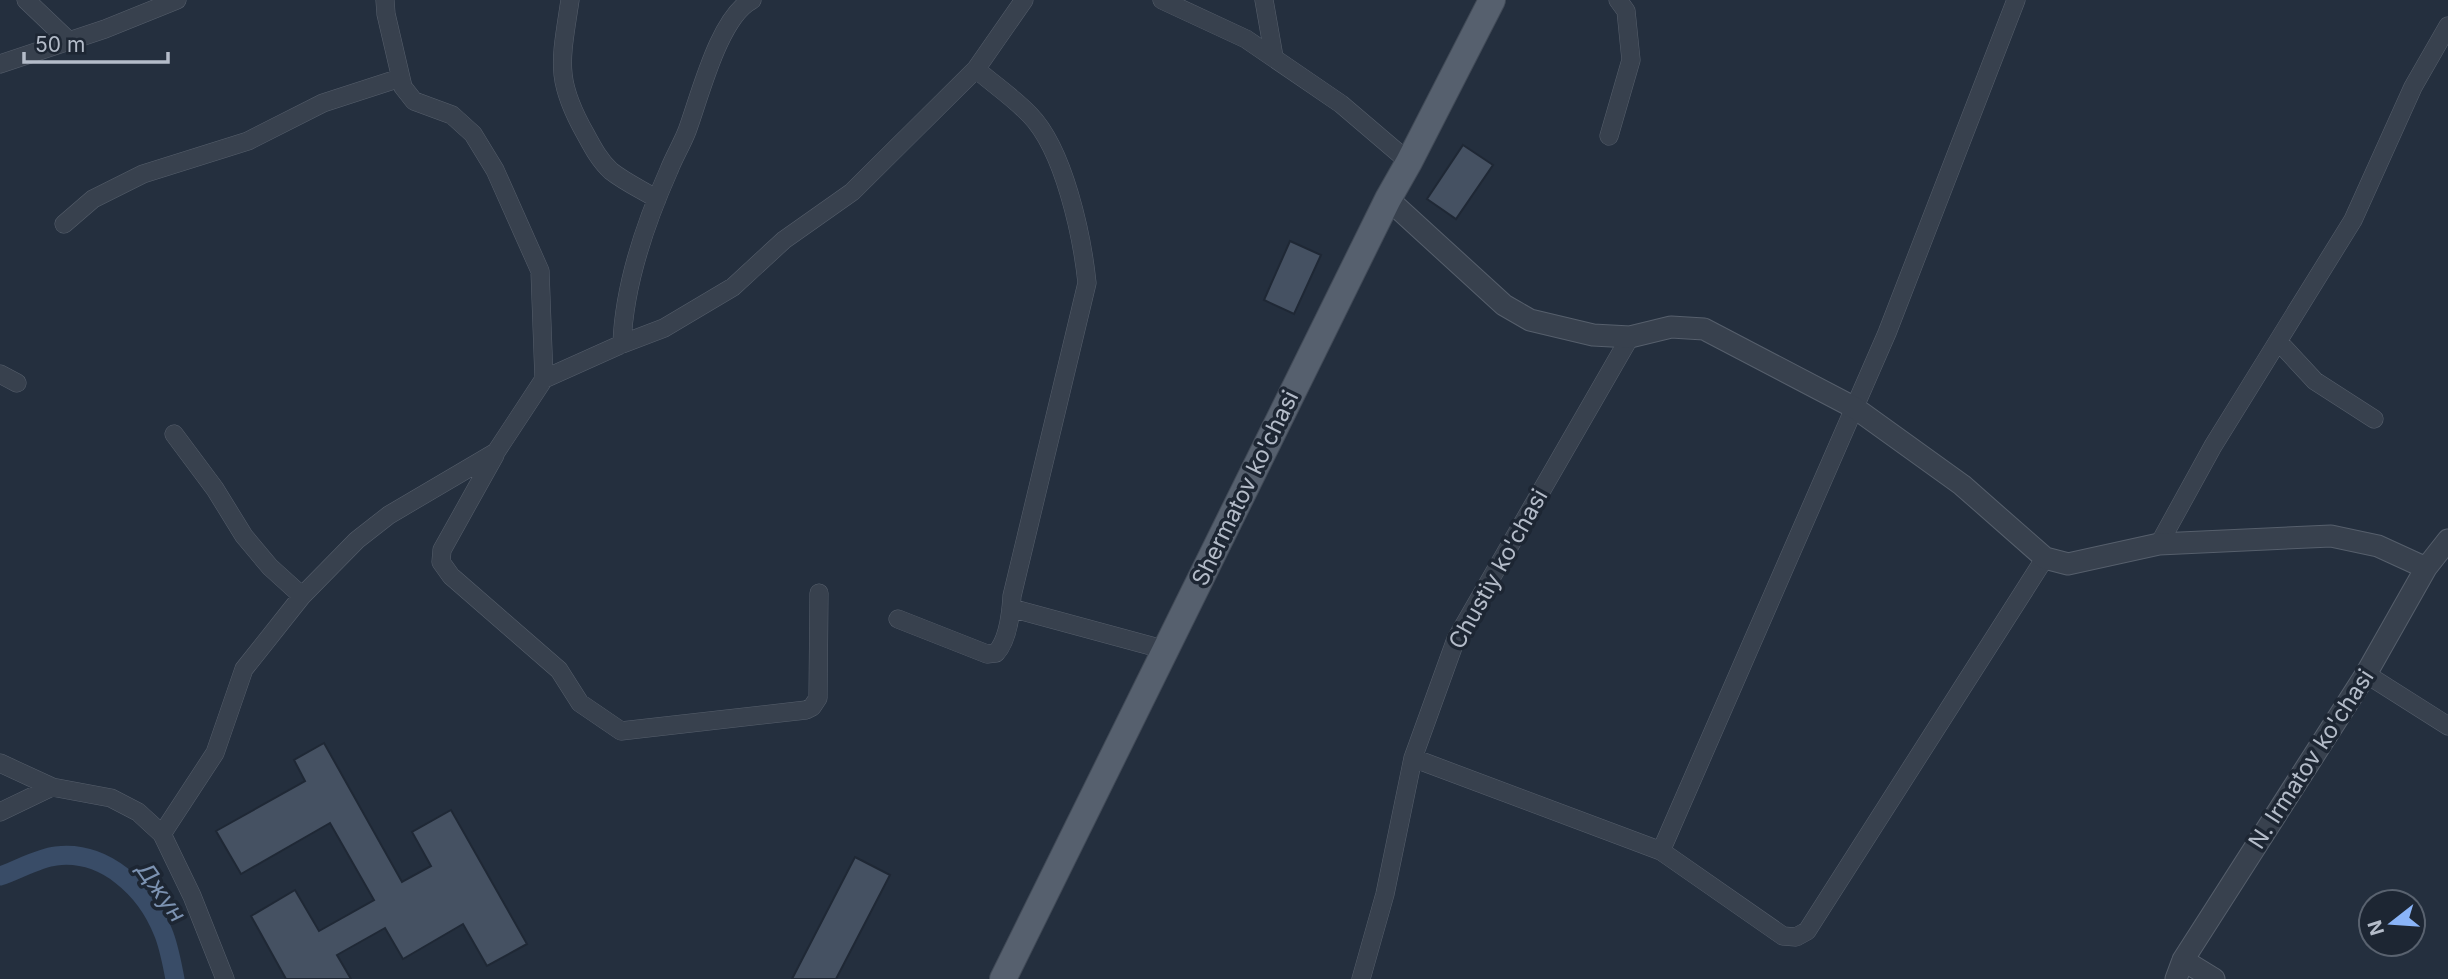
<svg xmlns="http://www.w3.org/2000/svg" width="2448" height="979" font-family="Inter,sans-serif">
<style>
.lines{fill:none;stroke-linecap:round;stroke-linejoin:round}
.canal{stroke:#394c67;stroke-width:19}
.building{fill:#455162;stroke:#1f2835;stroke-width:2}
.minor-casing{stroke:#565f6c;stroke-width:19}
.tertiary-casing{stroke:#565f6c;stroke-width:23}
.primary-casing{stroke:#414a57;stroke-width:28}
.minor{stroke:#38414e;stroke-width:18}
.tertiary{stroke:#38414e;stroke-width:21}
.primary{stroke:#56606e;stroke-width:26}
.labels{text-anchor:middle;stroke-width:7;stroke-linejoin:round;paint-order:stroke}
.street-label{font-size:23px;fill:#b4bcc9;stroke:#1d2633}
.water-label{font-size:24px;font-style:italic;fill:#7c92b1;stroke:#1d2633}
</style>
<rect width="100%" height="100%" fill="#242f3e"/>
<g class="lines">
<path class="canal" d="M 0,876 C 18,870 38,858 56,856 C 105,850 146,889 163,932 C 169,946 172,964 175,979"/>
</g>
<path class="building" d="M 1463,145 L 1493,165 L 1456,219 L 1427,199 Z
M 1290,241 L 1321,255 L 1294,314 L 1264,300 Z
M 324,743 L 402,882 L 431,866 L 412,832 L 451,810 L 527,944 L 487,966 L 463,924 L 403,959 L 385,928 L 337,955 L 351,979 L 286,979 L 251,916 L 295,890 L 319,931 L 374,900 L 330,823 L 241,874 L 216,831 L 305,781 L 294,760 Z
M 855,857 L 890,875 L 836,979 L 792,979 Z"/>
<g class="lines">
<defs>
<path id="minor" d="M 26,0 L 69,41
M 385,0 L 386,14 L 403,87 L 414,101 L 452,115 L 473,134 L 495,170 L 540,271 L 544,379
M 570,0 C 561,61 554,79 586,135 C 593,148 600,161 611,171 C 625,182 642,190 657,199
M 1162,0 L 1246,39 L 1341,104 L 1409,162
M 1264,0 L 1274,57
M 0,64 L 105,29 L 177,0
M 1609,136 L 1631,60 L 1626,11 L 1618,0
M 64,224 L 93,199 L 143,174 L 248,141 L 323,103 L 400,78
M 2278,341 L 2315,381 L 2374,419
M 622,344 C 624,284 645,224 669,170 C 674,157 682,144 687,131 C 700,96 719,17 752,0
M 0,374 L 17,383
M 174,434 L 215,489 L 244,536 L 270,567 L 302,596
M 495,455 L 442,550 L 441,562 L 451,576 L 559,670 L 580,703 L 621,731 L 806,710 L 812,707 L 818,698 L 819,593
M 2159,544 L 2213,446 L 2353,220 L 2413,87 L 2448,26
M 1011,608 L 1166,650
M 898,619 L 987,654 L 996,653 C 1008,640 1011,613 1012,596 L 1087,283 C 1082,235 1064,150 1030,115 C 1014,98 993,84 976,69
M 2366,674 L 2448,726
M 1413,758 L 1661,851 L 1783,936 L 1796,937 L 1807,931 L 2045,558
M 0,763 L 52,787
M 0,812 L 52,787 L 111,798 L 138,812 L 162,834 L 192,896 L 225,979
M 162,834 L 215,753 L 244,669 L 302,596 L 357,540 L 389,515 L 496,452 L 544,379 L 622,344 L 664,328 L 733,287 L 784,240 L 852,192 L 976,69 L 1024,0
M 1661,851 L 1887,333 L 2016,0
M 1361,979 L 1385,894 L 1413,758 L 1456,639 L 1630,337"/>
<path id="tertiary" d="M 1388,199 L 1504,305 L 1530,320 L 1593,335 L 1630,337 L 1671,327 L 1704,329 L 1855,408 L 1962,485 L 2045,558 L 2068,564 L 2159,544 L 2331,536 L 2378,546 L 2426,568
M 2183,960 L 2214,979
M 2176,979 L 2183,960 L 2366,674 L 2426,568 L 2448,540"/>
<path id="primary" d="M 1003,979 L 1388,199 L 1409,162 L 1492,0"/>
</defs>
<use href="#minor" class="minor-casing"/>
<use href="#tertiary" class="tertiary-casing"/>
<use href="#primary" class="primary-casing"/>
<use href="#minor" class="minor"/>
<use href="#tertiary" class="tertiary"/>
<use href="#primary" class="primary"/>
</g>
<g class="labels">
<g class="street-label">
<text transform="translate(1245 488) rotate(-64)" y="8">Shermatov ko'chasi</text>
<text transform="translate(1498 569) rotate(-61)" y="8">Chustiy ko'chasi</text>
<text transform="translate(2311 759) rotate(-57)" y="8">N. Irmatov ko'chasi</text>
</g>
<g class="water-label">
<text transform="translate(161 892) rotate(55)" y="8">Джун</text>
</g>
</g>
<g transform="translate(2392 923) rotate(253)"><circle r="33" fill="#1d2633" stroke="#59626f" stroke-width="2"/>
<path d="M0-5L12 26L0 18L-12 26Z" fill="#8ab4f8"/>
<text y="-10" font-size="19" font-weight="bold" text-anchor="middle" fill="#b4bcc9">N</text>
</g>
<path d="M24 52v10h144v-10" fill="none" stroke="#b4bcc9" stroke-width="3.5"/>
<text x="35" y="52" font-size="21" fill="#b4bcc9" stroke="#1d2633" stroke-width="5" paint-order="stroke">50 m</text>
</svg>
